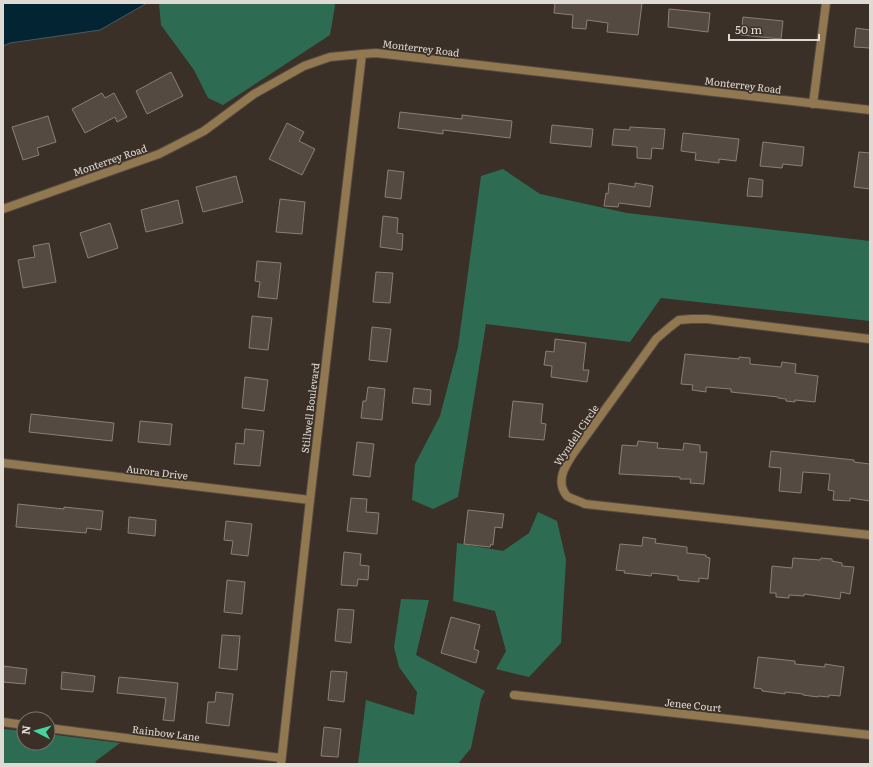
<svg xmlns="http://www.w3.org/2000/svg" width="873" height="767" font-family="Literata,serif">
<style>
.forest{fill:#2d6c52}
.water{fill:#032433;stroke:#455b63}
.building{fill:#554a42;stroke:#8b7f76}
.lines{fill:none;stroke-linecap:round;stroke-linejoin:round}
.minor-casing{stroke:#554b43;stroke-width:10}
.tertiary-casing{stroke:#554b43;stroke-width:10}
.minor{stroke:#917851;stroke-width:8}
.tertiary{stroke:#917851;stroke-width:8}
.labels{text-anchor:middle;stroke-width:3.5;stroke-linejoin:round;paint-order:stroke}
.street-label{font-size:10px;fill:#e0dad4;stroke:#3a3027}
</style>
<rect width="100%" height="100%" fill="#3a3027"/>
<path class="forest" d="M 159,3 L 334,3 L 335,6 L 330,35 L 223,105 L 208,98 L 194,70 L 161,25 Z
M 503,169 L 540,194 L 627,213 L 870,241 L 870,321 L 661,298 L 630,342 L 486,324 L 458,497 L 433,509 L 412,500 L 415,464 L 440,416 L 458,347 L 481,176 Z
M 538,512 L 557,521 L 566,560 L 561,643 L 529,677 L 496,669 L 506,651 L 495,611 L 453,601 L 457,543 L 503,551 L 529,533 Z
M 401,599 L 429,600 L 416,655 L 485,691 L 481,699 L 471,748 L 458,764 L 358,764 L 366,700 L 414,715 L 417,692 L 399,667 L 394,647 Z
M 3,729 L 24,731 L 24,743 L 48,743 L 48,734 L 120,743 L 96,761 L 95,764 L 3,764 Z"/>
<path class="water" d="M 3,3 L 147,3 L 100,30 L 10,43 L 3,46 Z"/>
<path class="building" d="M 555,3 L 642,3 L 638,35 L 607,32 L 608,23 L 587,20 L 586,29 L 572,28 L 573,15 L 554,13 Z
M 669,9 L 710,13 L 708,32 L 668,27 Z
M 743,17 L 783,21 L 781,39 L 741,35 Z
M 856,28 L 870,30 L 870,48 L 854,47 Z
M 171,72 L 183,96 L 147,114 L 136,91 Z
M 102,93 L 105,98 L 114,93 L 127,117 L 117,122 L 115,117 L 85,133 L 72,109 Z
M 400,112 L 462,119 L 462,115 L 512,121 L 510,138 L 443,130 L 443,134 L 398,128 Z
M 48,116 L 56,142 L 37,148 L 39,155 L 23,160 L 12,127 Z
M 287,123 L 304,132 L 299,141 L 315,149 L 302,175 L 269,159 Z
M 552,125 L 593,129 L 591,147 L 550,143 Z
M 630,127 L 665,129 L 663,149 L 652,148 L 651,159 L 637,158 L 637,147 L 612,145 L 614,129 L 630,130 Z
M 683,133 L 739,139 L 736,161 L 719,159 L 719,163 L 695,160 L 696,153 L 681,151 Z
M 763,142 L 804,147 L 802,166 L 783,164 L 782,168 L 760,166 Z
M 859,152 L 870,153 L 870,189 L 854,187 Z
M 388,170 L 404,172 L 401,199 L 385,197 Z
M 236,176 L 243,202 L 203,212 L 196,187 Z
M 749,178 L 763,180 L 762,197 L 747,196 Z
M 609,183 L 635,187 L 635,183 L 653,186 L 650,207 L 619,203 L 618,207 L 604,206 L 606,193 L 608,194 Z
M 280,199 L 305,202 L 302,234 L 276,232 Z
M 178,200 L 183,223 L 146,232 L 141,210 Z
M 383,216 L 398,218 L 397,233 L 403,234 L 402,250 L 380,247 Z
M 110,223 L 118,248 L 88,258 L 80,233 Z
M 49,243 L 56,282 L 23,288 L 18,260 L 35,257 L 33,246 Z
M 257,261 L 281,263 L 277,299 L 258,297 L 260,282 L 255,281 Z
M 376,272 L 393,273 L 390,303 L 373,302 Z
M 252,316 L 272,318 L 268,350 L 249,348 Z
M 372,327 L 391,329 L 387,362 L 369,360 Z
M 555,339 L 586,343 L 583,370 L 589,370 L 587,382 L 551,377 L 552,366 L 544,365 L 546,351 L 554,352 Z
M 685,354 L 739,359 L 739,357 L 750,358 L 750,364 L 781,367 L 782,362 L 796,364 L 795,373 L 818,376 L 815,402 L 795,400 L 795,402 L 786,401 L 786,399 L 778,398 L 778,397 L 731,392 L 731,389 L 706,387 L 706,392 L 692,390 L 693,385 L 681,384 Z
M 245,377 L 268,380 L 264,411 L 242,408 Z
M 368,387 L 385,389 L 382,420 L 361,418 L 363,401 L 366,401 Z
M 414,388 L 431,390 L 430,405 L 412,403 Z
M 513,401 L 543,404 L 541,423 L 546,424 L 544,440 L 509,437 Z
M 31,414 L 114,423 L 112,441 L 29,432 Z
M 140,421 L 172,424 L 170,445 L 138,442 Z
M 245,429 L 264,431 L 260,466 L 234,464 L 236,443 L 244,444 Z
M 638,441 L 658,443 L 657,448 L 683,450 L 684,443 L 700,445 L 700,452 L 707,452 L 704,484 L 690,483 L 691,479 L 680,479 L 680,477 L 619,474 L 622,445 L 637,446 Z
M 357,442 L 374,444 L 370,477 L 353,475 Z
M 771,451 L 854,460 L 854,462 L 870,464 L 870,501 L 850,498 L 850,501 L 833,500 L 834,491 L 828,490 L 830,474 L 803,472 L 801,493 L 779,491 L 781,468 L 769,467 Z
M 351,498 L 367,499 L 366,512 L 379,513 L 377,534 L 347,531 Z
M 18,504 L 64,509 L 64,507 L 103,511 L 101,530 L 87,528 L 86,533 L 16,527 Z
M 468,510 L 504,514 L 502,528 L 495,527 L 493,545 L 491,544 L 490,547 L 464,544 Z
M 129,517 L 156,520 L 155,536 L 128,533 Z
M 226,521 L 252,524 L 248,556 L 231,554 L 233,541 L 224,540 Z
M 643,537 L 656,539 L 655,543 L 687,547 L 687,553 L 706,555 L 706,557 L 710,558 L 708,579 L 699,578 L 699,582 L 678,580 L 678,576 L 652,573 L 651,576 L 624,573 L 625,571 L 616,570 L 620,544 L 642,546 Z
M 344,552 L 361,554 L 360,565 L 369,566 L 368,580 L 358,579 L 357,586 L 341,585 Z
M 793,558 L 820,560 L 821,558 L 832,559 L 832,561 L 842,563 L 842,566 L 854,567 L 850,594 L 841,592 L 840,599 L 804,594 L 804,596 L 789,595 L 789,598 L 776,597 L 776,593 L 770,593 L 772,566 L 792,568 Z
M 227,580 L 245,582 L 242,614 L 224,612 Z
M 338,609 L 354,610 L 351,643 L 335,641 Z
M 451,617 L 480,625 L 474,649 L 479,651 L 476,663 L 441,653 Z
M 222,635 L 240,636 L 237,670 L 219,668 Z
M 758,657 L 795,661 L 795,664 L 825,667 L 825,664 L 844,667 L 840,696 L 829,695 L 829,697 L 818,696 L 818,697 L 803,695 L 803,694 L 785,692 L 785,694 L 762,691 L 762,689 L 754,688 Z
M 3,666 L 27,669 L 25,684 L 3,682 Z
M 331,671 L 347,672 L 344,702 L 328,700 Z
M 62,672 L 95,676 L 93,692 L 61,689 Z
M 119,677 L 178,683 L 174,721 L 163,720 L 166,698 L 117,693 Z
M 216,692 L 233,694 L 229,726 L 206,723 L 208,702 L 215,702 Z
M 324,727 L 341,729 L 338,757 L 321,756 Z"/>
<g class="lines">
<defs>
<path id="minor" d="M 813,104 L 826,3
M 3,209 L 159,154 L 204,131 L 254,94 L 304,66 L 330,57 L 362,54
M 870,339 L 707,319 L 691,319 L 679,320 L 670,327 L 656,339 L 573,454 C 565,466 555,482 567,496 C 571,499 580,501 585,504 L 870,535
M 3,463 L 310,500
M 514,695 L 870,735
M 3,722 L 24,725
M 48,728 L 281,758"/>
<path id="tertiary" d="M 281,764 L 310,500 L 362,54 L 376,53 L 870,110"/>
</defs>
<use href="#minor" class="minor-casing"/>
<use href="#tertiary" class="tertiary-casing"/>
<use href="#minor" class="minor"/>
<use href="#tertiary" class="tertiary"/>
</g>
<g class="labels">
<g class="street-label">
<text transform="translate(421 48) rotate(7)" y="4">Monterrey Road</text>
<text transform="translate(743 85) rotate(7)" y="4">Monterrey Road</text>
<text transform="translate(110 160) rotate(-19)" y="4">Monterrey Road</text>
<text transform="translate(310 408) rotate(-83)" y="4">Stillwell Boulevard</text>
<text transform="translate(576 435) rotate(-56)" y="4">Wyndell Circle</text>
<text transform="translate(157 472) rotate(7)" y="4">Aurora Drive</text>
<text transform="translate(693 705) rotate(6)" y="4">Jenee Court</text>
<text transform="translate(166 733) rotate(7)" y="4">Rainbow Lane</text>
</g>
</g>
<rect width="873" height="767" fill="none" stroke="#e0dad4" stroke-width="8"/>
<g transform="translate(36 731) rotate(276)"><circle r="19" fill="#3a3027" stroke="#7c746c"/>
<path d="M0-3L7 15L0 10L-7 15Z" fill="#46d49e"/>
<text y="-6" font-size="11" font-weight="bold" text-anchor="middle" fill="#e0dad4">N</text>
</g>
<path d="M729 34v6h90v-6" fill="none" stroke="#e0dad4" stroke-width="2"/>
<text x="735" y="34" font-size="12" fill="#e0dad4" stroke="#3a3027" stroke-width="3" paint-order="stroke">50 m</text>
</svg>
